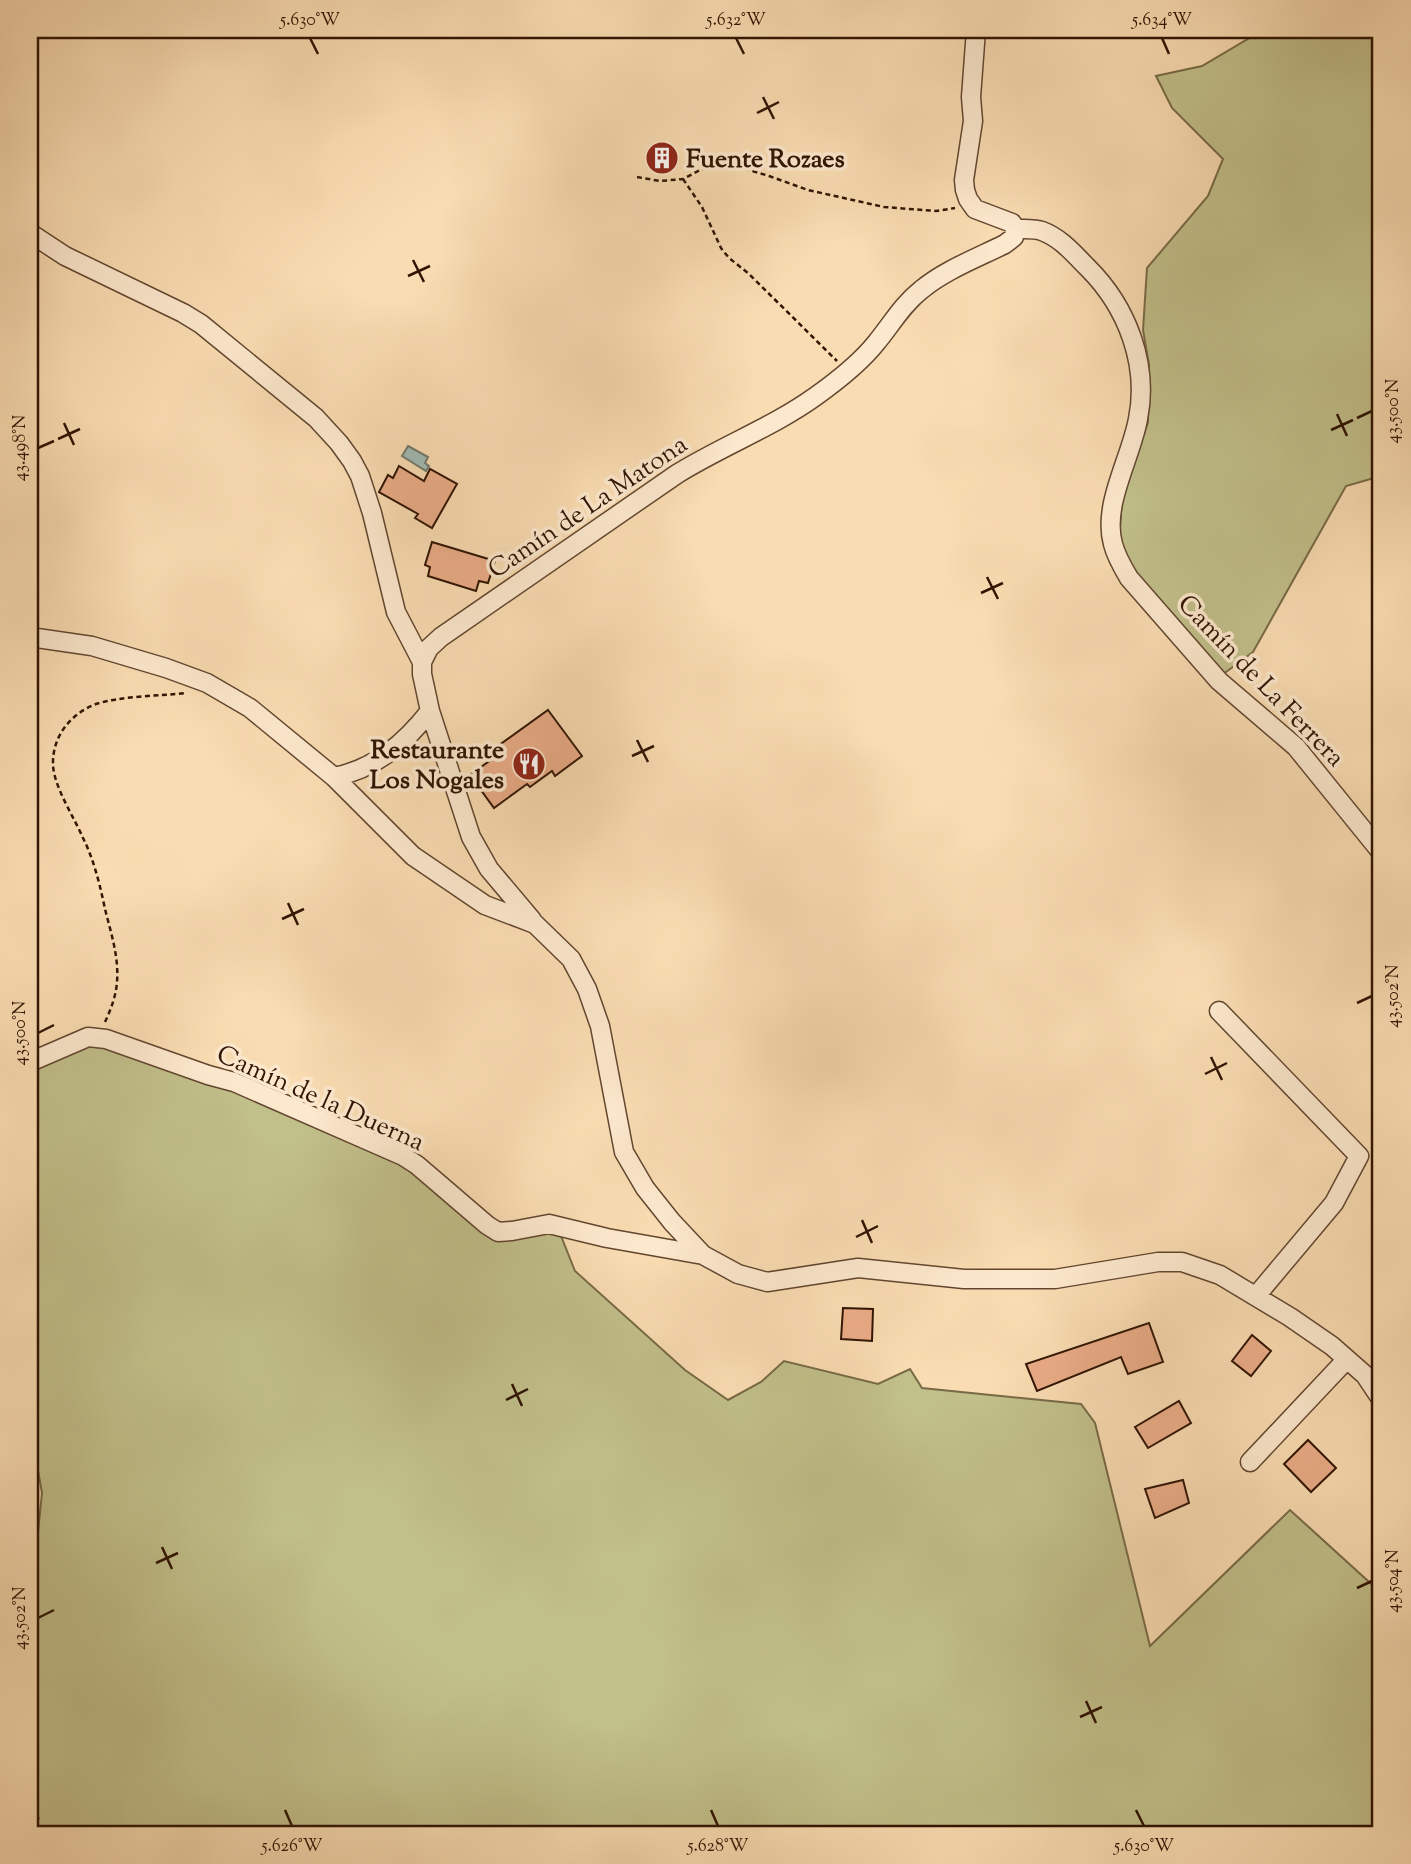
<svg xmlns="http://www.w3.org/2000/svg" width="1411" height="1864" font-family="'Sorts Mill Goudy',serif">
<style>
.green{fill:#c1bf8a;stroke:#786a46;stroke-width:2}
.water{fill:#9fbab2;stroke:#73786c;stroke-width:2}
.building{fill:#eaac87;stroke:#301403;stroke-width:2}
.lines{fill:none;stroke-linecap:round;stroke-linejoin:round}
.minor-casing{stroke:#62462f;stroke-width:21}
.path{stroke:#301403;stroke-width:2.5;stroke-dasharray:5 3.5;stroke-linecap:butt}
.minor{stroke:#fce8cd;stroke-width:18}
.ticks{fill:none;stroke:#301403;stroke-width:2.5}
.labels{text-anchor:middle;stroke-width:7;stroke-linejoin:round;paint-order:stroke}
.poi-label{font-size:26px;font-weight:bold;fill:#301403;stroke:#fce8cd;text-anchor:start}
.street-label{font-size:26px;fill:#301403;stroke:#fce8cd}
.neatline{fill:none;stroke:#301403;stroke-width:2.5}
.ticks-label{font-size:18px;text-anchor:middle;fill:#301403}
</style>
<rect width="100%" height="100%" fill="#fadcb2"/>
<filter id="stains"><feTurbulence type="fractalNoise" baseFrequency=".00286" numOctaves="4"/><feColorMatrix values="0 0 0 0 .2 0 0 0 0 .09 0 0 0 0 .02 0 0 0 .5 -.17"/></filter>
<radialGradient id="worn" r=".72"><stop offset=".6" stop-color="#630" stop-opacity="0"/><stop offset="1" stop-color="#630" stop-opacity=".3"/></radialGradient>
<path class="green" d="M 1263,30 L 1381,30 L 1381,476 L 1346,486 L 1253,652 L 1222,675 L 1137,574 L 1119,542 L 1122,499 L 1148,422 L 1149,365 L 1143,330 L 1147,268 L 1208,196 L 1223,159 L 1172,108 L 1156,76 L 1202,66 Z
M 106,1039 L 403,1156 L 498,1232 L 498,1241 L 557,1226 L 575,1271 L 685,1370 L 728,1400 L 761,1382 L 784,1361 L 878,1384 L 910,1369 L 922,1388 L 1081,1404 L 1095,1423 L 1150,1646 L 1290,1510 L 1378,1590 L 1381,1587 L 1381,1834 L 32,1834 L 39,1818 L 30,1815 L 30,1559 L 37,1542 L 42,1493 L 30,1425 L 30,1062 Z"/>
<path class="water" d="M 408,446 L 428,457 L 425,463 L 429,466 L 426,471 L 402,456 Z"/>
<path class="building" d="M 657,153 L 669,154 L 668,164 L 656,162 Z
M 399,466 L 424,481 L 430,469 L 457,484 L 432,528 L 415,518 L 418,514 L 379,492 L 388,475 L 393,478 Z
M 432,542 L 495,561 L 488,583 L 479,581 L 476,591 L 428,576 L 430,567 L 425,565 Z
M 548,710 L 582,756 L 555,776 L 552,771 L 530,787 L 527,784 L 494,808 L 470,775 L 499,754 L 495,748 Z
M 843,1308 L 873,1309 L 872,1341 L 841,1339 Z
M 1149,1323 L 1163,1362 L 1128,1374 L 1121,1357 L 1037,1391 L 1026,1364 Z
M 1252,1335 L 1271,1351 L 1251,1376 L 1232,1361 Z
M 1179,1401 L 1191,1423 L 1148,1448 L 1135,1427 Z
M 1308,1440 L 1336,1468 L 1311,1492 L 1284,1464 Z
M 1183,1480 L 1189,1503 L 1155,1518 L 1145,1489 Z"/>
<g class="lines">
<defs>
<path id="minor" d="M 976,30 L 971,97 L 973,121 L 964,180 L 965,190 L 968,199 L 975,209 L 1012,223 L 1015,229
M 1015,229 C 1024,229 1034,228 1042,231 C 1061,238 1074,254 1088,268 C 1127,307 1149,364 1138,419 C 1131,458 1102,505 1113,544 C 1116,556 1123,568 1129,578 L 1219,681 L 1296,747 L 1381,852
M 30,233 L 65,256 L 183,313 L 201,324 L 316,418 L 339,443 L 352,461 L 360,476 L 372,513 L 396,612 L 422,662
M 30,637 L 92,646 L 166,668 L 207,683 L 250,708 L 334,777 L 413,856 L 485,905 L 535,924 L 571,959 L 587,989 L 600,1026 L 624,1152 L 645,1188 L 672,1222 L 703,1255 L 738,1274 L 767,1282 L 858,1268 L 964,1279 L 1055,1279 L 1158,1262 L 1182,1262 L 1220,1275 L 1290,1317 L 1332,1346 L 1365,1375 L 1381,1399
M 334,777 C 375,769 405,743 430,711
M 532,920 L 489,869 L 471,837 L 430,711 L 422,674 L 422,662 L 429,648 L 441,637 L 677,474 C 722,446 773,427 816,396 C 837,381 860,363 876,343 C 891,325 902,305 921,290 C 945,270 977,258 1005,244 L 1014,237 L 1015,229
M 1219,1011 L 1359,1156 L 1334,1203 L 1256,1296
M 30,1062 L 88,1037 L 106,1039 L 208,1075 L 234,1082 L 403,1156 L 417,1165 L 487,1225 L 498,1232 L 512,1231 L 549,1224 L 607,1238 L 703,1255
M 1250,1462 L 1347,1359"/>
</defs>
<use href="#minor" class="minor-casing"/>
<path class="path" d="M 637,177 L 660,181 L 683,179 L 702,169 L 739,167 L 769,176 L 808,190 L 884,207 L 936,211 L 955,208
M 683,179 L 702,207 L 721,248 L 729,258 L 748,273 L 837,361
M 105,1022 C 111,1009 116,996 117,982 C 119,957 111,933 105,909 C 100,885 94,860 83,838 C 74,817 54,787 53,765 C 52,737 70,714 96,704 C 121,696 159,696 186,693"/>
<use href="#minor" class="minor"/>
</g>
<path class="ticks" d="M 310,38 L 318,54M 736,38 L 744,54M 1162,38 L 1169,54M 763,97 L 774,119M 757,113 L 779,102M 413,260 L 424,282M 408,276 L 430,266M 1337,414 L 1347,436M 1357,418 L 1372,411M 64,423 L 74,445M 1331,430 L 1353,420M 58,439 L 80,429M 38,448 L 54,441M 987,577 L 998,599M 981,593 L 1003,583M 637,740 L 648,762M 632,756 L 654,746M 288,903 L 298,925M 282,919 L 304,909M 1357,1003 L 1372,996M 38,1033 L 54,1025M 1211,1057 L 1222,1080M 1205,1074 L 1227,1063M 862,1220 L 872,1243M 856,1237 L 878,1226M 512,1384 L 522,1406M 506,1400 L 528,1389M 162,1547 L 172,1569M 156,1563 L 178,1553M 1357,1588 L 1372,1581M 38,1618 L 54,1610M 1086,1701 L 1096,1723M 1080,1717 L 1102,1707M 285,1810 L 292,1826M 711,1810 L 718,1826M 1136,1810 L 1144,1826"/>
<defs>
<symbol id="building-disc" viewBox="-11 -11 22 22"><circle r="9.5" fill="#8f2418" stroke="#fce8cd"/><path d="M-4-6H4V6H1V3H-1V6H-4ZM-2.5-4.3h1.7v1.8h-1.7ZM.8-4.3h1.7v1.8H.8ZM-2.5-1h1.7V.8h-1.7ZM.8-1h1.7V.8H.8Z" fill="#fff"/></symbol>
<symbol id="restaurant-disc" viewBox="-11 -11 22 22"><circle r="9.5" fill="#8f2418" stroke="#fce8cd"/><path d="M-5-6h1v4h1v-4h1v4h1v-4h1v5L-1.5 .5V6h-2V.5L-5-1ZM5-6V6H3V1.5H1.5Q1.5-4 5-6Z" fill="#fff"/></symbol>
</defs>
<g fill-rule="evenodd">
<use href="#building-disc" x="643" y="139" width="38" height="38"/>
<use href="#restaurant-disc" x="510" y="745" width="38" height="38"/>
</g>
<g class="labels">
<g class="poi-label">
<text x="686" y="167">Fuente Rozaes</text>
<text x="504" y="758" text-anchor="end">Restaurante<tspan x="504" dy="30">Los Nogales</tspan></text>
</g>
<g class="street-label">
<text transform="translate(587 506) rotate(-34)" y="9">Camín de La Matona</text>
<text transform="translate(1262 680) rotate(46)" y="9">Camín de La Ferrera</text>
<text transform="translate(321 1097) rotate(24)" y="9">Camín de la Duerna</text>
</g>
</g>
<rect width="1411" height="1864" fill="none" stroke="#fadcb2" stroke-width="77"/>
<rect x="38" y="38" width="1334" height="1788" class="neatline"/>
<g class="ticks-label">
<text x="310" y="25">5.630°W</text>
<text x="736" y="25">5.632°W</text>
<text x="1162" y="25">5.634°W</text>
<text transform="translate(1392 411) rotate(-90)" y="6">43.500°N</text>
<text transform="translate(19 448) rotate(-90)" y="6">43.498°N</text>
<text transform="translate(1392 996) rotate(-90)" y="6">43.502°N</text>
<text transform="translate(19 1033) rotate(-90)" y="6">43.500°N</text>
<text transform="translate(1392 1581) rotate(-90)" y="6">43.504°N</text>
<text transform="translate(19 1618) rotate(-90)" y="6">43.502°N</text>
<text x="292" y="1851">5.626°W</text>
<text x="718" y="1851">5.628°W</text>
<text x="1144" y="1851">5.630°W</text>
</g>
<rect width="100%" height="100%" filter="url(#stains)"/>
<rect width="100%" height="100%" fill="url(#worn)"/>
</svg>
